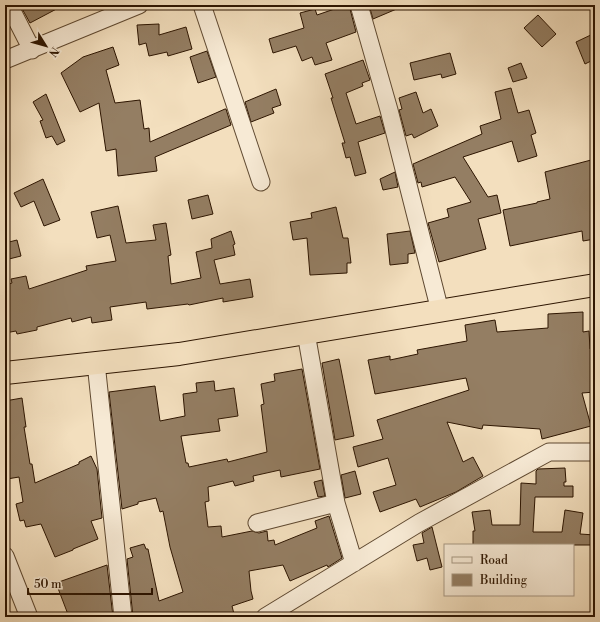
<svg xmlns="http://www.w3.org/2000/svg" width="600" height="622" font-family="'Libre Bodoni',serif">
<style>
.building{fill:#947e63;stroke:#2d1501}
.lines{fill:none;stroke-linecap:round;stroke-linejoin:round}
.minor-casing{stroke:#5e4830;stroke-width:19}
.highway-casing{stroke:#2d1501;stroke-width:24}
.minor{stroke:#f7ead5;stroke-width:17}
.highway{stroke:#f3dfbe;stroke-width:22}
</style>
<rect width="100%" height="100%" fill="#f3dfbe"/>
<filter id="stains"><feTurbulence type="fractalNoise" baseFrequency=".005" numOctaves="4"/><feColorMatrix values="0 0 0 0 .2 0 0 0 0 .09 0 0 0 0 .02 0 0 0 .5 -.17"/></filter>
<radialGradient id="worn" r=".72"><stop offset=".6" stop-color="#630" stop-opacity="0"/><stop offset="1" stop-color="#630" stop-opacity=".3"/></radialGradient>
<path class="building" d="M 20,5 L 64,5 L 30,23 Z
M 346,5 L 349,5 L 356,32 L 326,43 L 332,60 L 315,65 L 312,57 L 302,61 L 296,46 L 273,53 L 269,39 L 304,28 L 300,13 L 315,9 L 317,15 Z
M 369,5 L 406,5 L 373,19 Z
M 538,15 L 556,34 L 542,47 L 524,28 Z
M 159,24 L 159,35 L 186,27 L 192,49 L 168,56 L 167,52 L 149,56 L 146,43 L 139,45 L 137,25 Z
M 595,33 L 595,59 L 585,64 L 576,42 Z
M 113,47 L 119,65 L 106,70 L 115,103 L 140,100 L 144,129 L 149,128 L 150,142 L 225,109 L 226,109 L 231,125 L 155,157 L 157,171 L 118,176 L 116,149 L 106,151 L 99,103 L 80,112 L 61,73 L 83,57 Z
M 207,51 L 216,77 L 198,83 L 190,57 Z
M 450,53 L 456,74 L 442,78 L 441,74 L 414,80 L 410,63 Z
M 363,60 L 370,80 L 362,83 L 363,86 L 346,93 L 356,124 L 380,116 L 385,133 L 358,142 L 366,173 L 355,176 L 350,157 L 346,158 L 342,143 L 345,143 L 331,98 L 333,98 L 325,74 Z
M 521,63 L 527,78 L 513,82 L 508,68 Z
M 511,88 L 518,113 L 529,110 L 536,133 L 531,135 L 537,156 L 518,162 L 512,141 L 463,157 L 488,197 L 497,195 L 501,213 L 478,219 L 486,249 L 439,262 L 428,223 L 449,217 L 447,209 L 471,202 L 455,177 L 422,187 L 421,182 L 418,183 L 413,164 L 482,134 L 480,126 L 501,119 L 495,92 Z
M 276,89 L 281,105 L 272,108 L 274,113 L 251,122 L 245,102 Z
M 416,92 L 423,113 L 431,109 L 438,126 L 414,138 L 412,134 L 406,136 L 399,110 L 402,109 L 399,98 Z
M 46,94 L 65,141 L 57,145 L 52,136 L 46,138 L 40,121 L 43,120 L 33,102 Z
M 595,159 L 595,239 L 583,241 L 582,231 L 510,246 L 503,210 L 537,203 L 537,202 L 550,199 L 545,172 Z
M 395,172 L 398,187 L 383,190 L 380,179 Z
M 43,179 L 60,220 L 44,226 L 34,201 L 21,207 L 14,193 Z
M 208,195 L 213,214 L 192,219 L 188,200 Z
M 118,206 L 126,243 L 156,240 L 153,225 L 166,223 L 171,255 L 168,256 L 171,284 L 201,278 L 196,252 L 212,248 L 211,239 L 231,231 L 235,244 L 233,245 L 235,255 L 214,260 L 220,284 L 250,279 L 253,297 L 223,302 L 223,298 L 189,305 L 188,304 L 147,309 L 146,302 L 110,307 L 112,320 L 92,323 L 91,317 L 72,322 L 71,318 L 37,327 L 37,330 L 17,334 L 16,331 L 5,333 L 5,285 L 12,283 L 11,279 L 26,276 L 29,289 L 87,270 L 86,266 L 116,261 L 110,235 L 97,238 L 91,212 Z
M 336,207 L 343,238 L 348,238 L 351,263 L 347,263 L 347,273 L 310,275 L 307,238 L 293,240 L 290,222 L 312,218 L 311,213 Z
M 410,231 L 415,253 L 408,254 L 408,263 L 390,265 L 387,234 Z
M 17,240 L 21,256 L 5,260 L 5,243 Z
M 583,312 L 583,332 L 589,331 L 590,349 L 592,349 L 595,379 L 595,392 L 582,393 L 591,426 L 542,439 L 540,429 L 483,425 L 482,429 L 447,422 L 463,462 L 473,457 L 483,476 L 456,492 L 420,507 L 416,499 L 380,512 L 373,492 L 396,485 L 388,458 L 358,467 L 353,447 L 383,439 L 377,420 L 469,390 L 466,378 L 375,394 L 368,360 L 390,356 L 390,360 L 418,354 L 417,350 L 467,341 L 465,325 L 495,320 L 497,332 L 548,328 L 548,314 Z
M 339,359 L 354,436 L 335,440 L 322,363 Z
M 302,369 L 320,469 L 281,477 L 280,470 L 253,476 L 254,481 L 235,486 L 233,481 L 208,487 L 209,501 L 205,502 L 208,527 L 221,526 L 222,537 L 252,531 L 259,533 L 267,531 L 268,541 L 274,540 L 275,545 L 317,528 L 315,521 L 329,516 L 342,558 L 328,567 L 327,565 L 290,581 L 283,565 L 249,571 L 251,591 L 253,599 L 232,606 L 234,614 L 224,617 L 133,617 L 127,559 L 133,557 L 130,548 L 144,544 L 146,549 L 148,549 L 159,601 L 183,592 L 170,547 L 163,511 L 160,512 L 156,498 L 138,502 L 138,504 L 122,509 L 109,392 L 155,386 L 160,421 L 185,416 L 183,394 L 197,392 L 196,383 L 214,381 L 215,391 L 234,388 L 238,416 L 218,419 L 220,431 L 181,436 L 186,463 L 188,463 L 189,467 L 227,459 L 228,462 L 267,452 L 261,405 L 264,404 L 261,384 L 275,381 L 274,374 Z
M 22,398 L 26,427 L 24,427 L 30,464 L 32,464 L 35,483 L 79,464 L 79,462 L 91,456 L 97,469 L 102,518 L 91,521 L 98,539 L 73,549 L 73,550 L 55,557 L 41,524 L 26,527 L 24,520 L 20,521 L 16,504 L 23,502 L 19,477 L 7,479 L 5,466 L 5,401 Z
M 565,468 L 566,482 L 564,482 L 564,486 L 573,486 L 573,497 L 535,497 L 533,532 L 562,532 L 565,510 L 583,513 L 580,534 L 595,535 L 595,545 L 473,545 L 473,531 L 475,531 L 472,512 L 490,510 L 492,525 L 520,525 L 521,483 L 536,484 L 536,471 L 538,469 Z
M 355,471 L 361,494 L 345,498 L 341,475 Z
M 322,480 L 325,496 L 318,497 L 314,482 Z
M 432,527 L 442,567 L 430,570 L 427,558 L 417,561 L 413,545 L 424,543 L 422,533 Z
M 107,565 L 113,617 L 69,617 L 56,583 Z"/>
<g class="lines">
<defs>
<path id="minor" d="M 9,5 L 32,50
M 202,5 L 261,182
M 359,5 L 389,110 L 440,311
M 5,60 L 139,5
M 306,333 L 336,503 L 354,563
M 96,363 L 123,617
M 257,523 L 336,503
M 5,556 L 29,617
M 265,617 L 419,523 L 549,452 L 595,452"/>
<path id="highway" d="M 5,373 L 179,354 L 595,285"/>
</defs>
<use href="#minor" class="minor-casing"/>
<use href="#highway" class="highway-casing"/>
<use href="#minor" class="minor"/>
<use href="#highway" class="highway"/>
</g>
<rect width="600" height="622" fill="none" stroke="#f3dfbe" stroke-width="20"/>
<rect x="6" y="6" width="588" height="610" fill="none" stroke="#2d1501" stroke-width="2"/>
<rect x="10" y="10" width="580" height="602" fill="none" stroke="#2d1501"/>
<rect x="444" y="544" width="130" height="52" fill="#f7ead5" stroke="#a69580"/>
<rect x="452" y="557" width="20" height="6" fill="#f7ead5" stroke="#a69580"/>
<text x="480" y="564" font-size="12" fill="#2d1501">Road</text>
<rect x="452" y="574" width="20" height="12" fill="#947e63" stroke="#a69580"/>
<text x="480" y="584" font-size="12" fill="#2d1501">Building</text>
<g transform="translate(46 46) rotate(127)" stroke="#f7ead5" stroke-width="3" paint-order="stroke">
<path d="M0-3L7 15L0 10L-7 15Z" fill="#2d1501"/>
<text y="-6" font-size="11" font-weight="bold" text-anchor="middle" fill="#2d1501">N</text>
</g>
<path d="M28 588v6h124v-6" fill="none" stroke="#2d1501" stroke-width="2"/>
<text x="34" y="588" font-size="12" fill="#2d1501" stroke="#f7ead5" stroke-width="3" paint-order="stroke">50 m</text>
<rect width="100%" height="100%" filter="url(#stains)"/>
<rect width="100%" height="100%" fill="url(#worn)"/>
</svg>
